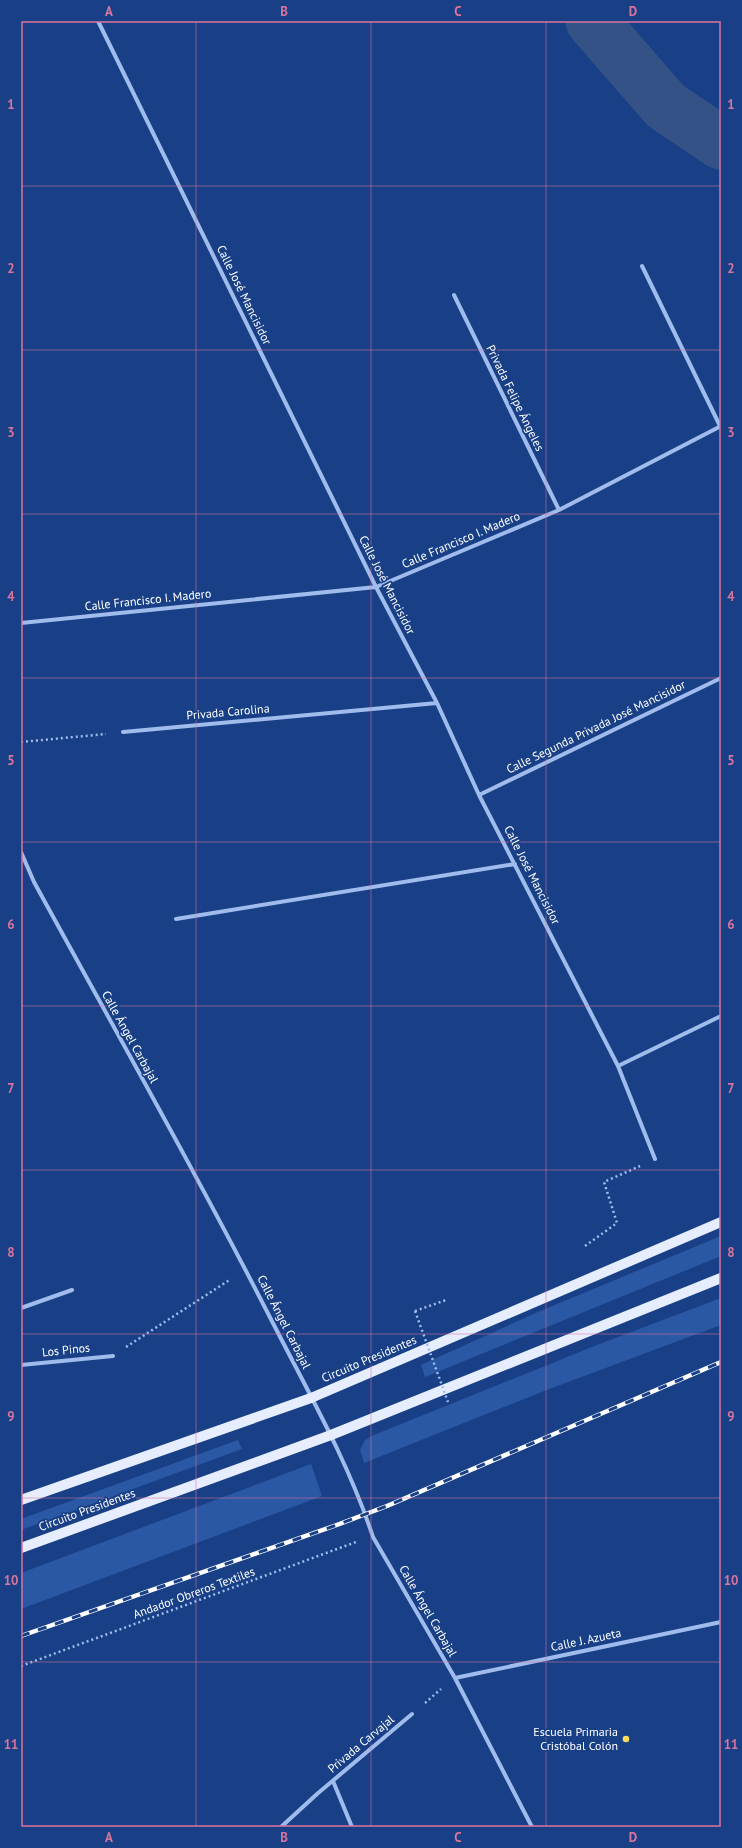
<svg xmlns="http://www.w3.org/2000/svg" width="742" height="1848" font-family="'PT Sans',sans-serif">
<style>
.green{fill:#2b58a5}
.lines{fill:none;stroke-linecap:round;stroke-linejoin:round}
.river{stroke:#355287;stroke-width:53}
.path{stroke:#a0bced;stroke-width:2.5;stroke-dasharray:2 3;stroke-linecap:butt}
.minor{stroke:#a0bced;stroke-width:4}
.primary{stroke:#e5edff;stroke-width:10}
.rail-casing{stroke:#fff;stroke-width:4.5}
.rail{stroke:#194087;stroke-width:3;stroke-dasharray:9;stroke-linecap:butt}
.path-bridge{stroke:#a0bced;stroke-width:2.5;stroke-dasharray:2 3;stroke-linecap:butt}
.grid{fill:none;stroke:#da749d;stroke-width:1;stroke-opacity:0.55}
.poi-dot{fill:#ffdd5b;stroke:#194087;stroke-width:1.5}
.labels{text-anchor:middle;stroke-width:3.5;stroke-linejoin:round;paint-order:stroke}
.street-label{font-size:12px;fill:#fff;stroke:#194087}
.poi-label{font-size:12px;fill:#fff;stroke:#194087;text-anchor:end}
.neatline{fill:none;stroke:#da749d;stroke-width:1.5}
.grid-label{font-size:13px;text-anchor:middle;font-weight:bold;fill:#da749d}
</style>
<rect width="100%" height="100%" fill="#194087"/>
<path class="green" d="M 721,1236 L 721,1256 L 425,1377 L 421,1365 L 538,1312 Z
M 721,1298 L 721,1325 L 544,1391 L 364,1463 L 360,1450 L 365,1440 L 374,1435 L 597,1345 Z
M 238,1440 L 242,1449 L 21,1530 L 21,1519 Z
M 311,1464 L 322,1496 L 21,1609 L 21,1573 Z"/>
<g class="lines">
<path class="river" d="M 592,21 L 666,106 L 721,143"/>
<path class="path" d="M 21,742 L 106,734
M 585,1246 L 617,1223 L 604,1182 L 640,1166
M 415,1311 L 446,1300
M 126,1347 L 231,1279
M 21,1666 L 356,1542
M 425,1703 L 441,1689"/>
<path class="minor" d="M 98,21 L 376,587 L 437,703 L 479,795 L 618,1066 L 655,1159
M 642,266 L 720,426
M 454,295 L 559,510
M 21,623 L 376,587 L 559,510 L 721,426
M 123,732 L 437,703
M 479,795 L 721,678
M 21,852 L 34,882 C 115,1030 199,1178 276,1329 C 311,1397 349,1464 373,1537 L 455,1678 L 532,1827
M 176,919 L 515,864
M 618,1066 L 721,1016
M 21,1308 L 72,1290
M 21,1365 L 113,1356
M 455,1678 L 721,1622
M 333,1781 L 352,1827
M 281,1827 L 317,1794 L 412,1714"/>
<path class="primary" d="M 21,1500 L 311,1398 L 721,1222
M 21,1548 L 331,1435 L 721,1278"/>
<defs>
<path id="rail" d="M 21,1636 L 334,1526 L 387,1506 L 721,1362"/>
</defs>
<use href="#rail" class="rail-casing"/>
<use href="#rail" class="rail"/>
<path class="path-bridge" d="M 415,1311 L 448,1402"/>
</g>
<path class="grid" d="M 196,21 L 196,1827M 371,21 L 371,1827M 546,21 L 546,1827M 21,186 L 721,186M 21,350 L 721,350M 21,514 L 721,514M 21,678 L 721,678M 21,842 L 721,842M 21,1006 L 721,1006M 21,1170 L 721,1170M 21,1334 L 721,1334M 21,1498 L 721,1498M 21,1662 L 721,1662"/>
<circle class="poi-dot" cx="626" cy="1739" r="4"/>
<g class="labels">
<g class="street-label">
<text transform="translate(244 295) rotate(64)" y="4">Calle José Mancisidor</text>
<text transform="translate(515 398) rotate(64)" y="4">Privada Felipe Ángeles</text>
<text transform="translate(461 540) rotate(-23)" y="4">Calle Francisco I. Madero</text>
<text transform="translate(387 585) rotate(63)" y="4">Calle José Mancisidor</text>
<text transform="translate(148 600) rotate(-6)" y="4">Calle Francisco I. Madero</text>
<text transform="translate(228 712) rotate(-5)" y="4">Privada Carolina</text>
<text transform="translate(596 727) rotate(-26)" y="4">Calle Segunda Privada José Mancisidor</text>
<text transform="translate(532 875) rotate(63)" y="4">Calle José Mancisidor</text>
<text transform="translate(130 1037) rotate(61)" y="4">Calle Ángel Carbajal</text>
<text transform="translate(284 1322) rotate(63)" y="4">Calle Ángel Carbajal</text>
<text transform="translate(66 1350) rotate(-6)" y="4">Los Pinos</text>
<text transform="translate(369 1359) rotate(-23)" y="4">Circuito Presidentes</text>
<text transform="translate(87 1510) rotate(-20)" y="4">Circuito Presidentes</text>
<text transform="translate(194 1593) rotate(-20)" y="4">Andador Obreros Textiles</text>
<text transform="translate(428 1611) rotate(60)" y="4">Calle Ángel Carbajal</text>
<text transform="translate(586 1640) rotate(-12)" y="4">Calle J. Azueta</text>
<text transform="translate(361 1744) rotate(-40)" y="4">Privada Carvajal</text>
</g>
<g class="poi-label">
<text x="618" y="1736">Escuela Primaria<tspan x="618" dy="14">Cristóbal Colón</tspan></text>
</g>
</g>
<rect width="742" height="1848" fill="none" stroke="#194087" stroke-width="44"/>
<rect x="22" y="22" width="698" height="1804" class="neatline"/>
<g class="grid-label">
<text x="109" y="16">A</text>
<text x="284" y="16">B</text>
<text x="458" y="16">C</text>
<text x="633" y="16">D</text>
<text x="11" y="109">1</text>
<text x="731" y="109">1</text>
<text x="11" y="273">2</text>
<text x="731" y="273">2</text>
<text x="11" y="437">3</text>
<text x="731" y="437">3</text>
<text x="11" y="601">4</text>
<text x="731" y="601">4</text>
<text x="11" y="765">5</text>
<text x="731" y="765">5</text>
<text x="11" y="929">6</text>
<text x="731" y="929">6</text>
<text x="11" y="1093">7</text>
<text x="731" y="1093">7</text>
<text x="11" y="1257">8</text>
<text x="731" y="1257">8</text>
<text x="11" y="1421">9</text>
<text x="731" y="1421">9</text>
<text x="11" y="1585">10</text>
<text x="731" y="1585">10</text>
<text x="11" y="1749">11</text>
<text x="731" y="1749">11</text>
<text x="109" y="1842">A</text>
<text x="284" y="1842">B</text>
<text x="458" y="1842">C</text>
<text x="633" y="1842">D</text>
</g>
</svg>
